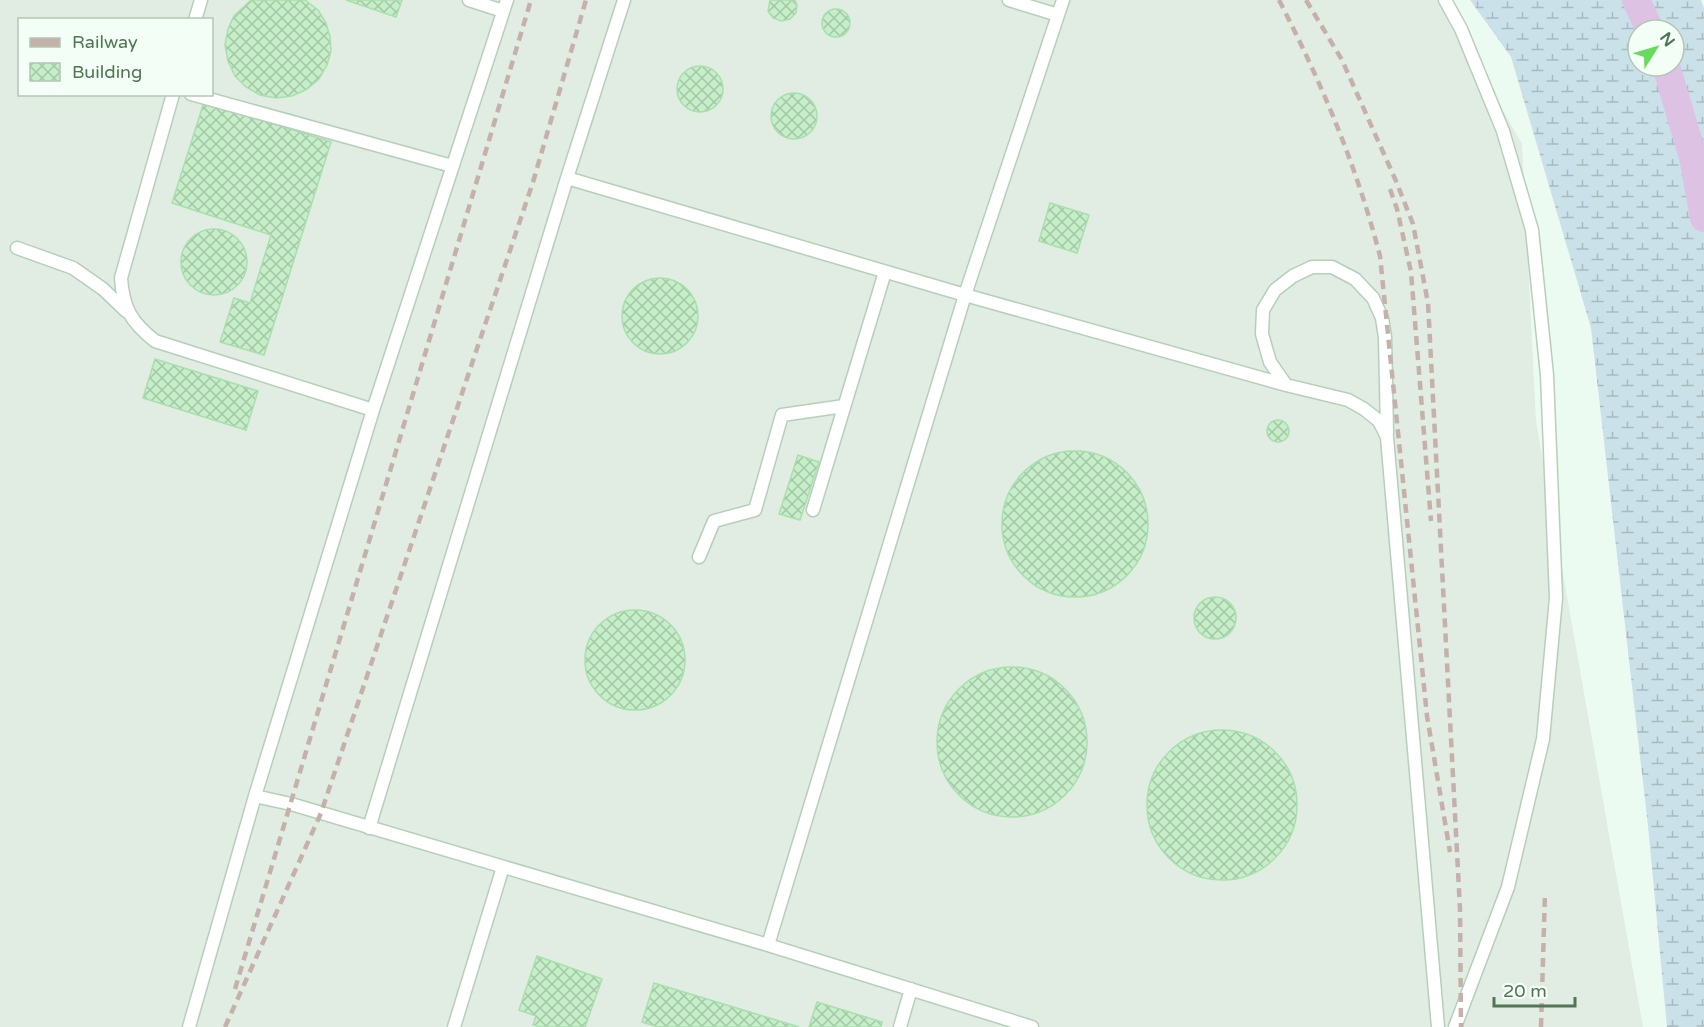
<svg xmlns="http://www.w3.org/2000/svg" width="1704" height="1027" font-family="'Varela Round',sans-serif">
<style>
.industrial{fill:#e1ece3;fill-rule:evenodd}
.wetland{fill:url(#wetland-marsh);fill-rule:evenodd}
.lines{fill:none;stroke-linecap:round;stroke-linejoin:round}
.canal{stroke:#dec2e4;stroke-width:28}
.building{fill:url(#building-cross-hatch);stroke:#a8e0ab;stroke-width:1.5}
.service-casing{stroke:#b5d0b9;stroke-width:15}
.service{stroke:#fff;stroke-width:12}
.rail{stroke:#c6b0aa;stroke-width:4.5;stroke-dasharray:9 6;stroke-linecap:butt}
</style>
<defs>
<pattern id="wetland-marsh" width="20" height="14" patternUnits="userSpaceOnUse" patternTransform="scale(1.5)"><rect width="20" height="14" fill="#cbe1e9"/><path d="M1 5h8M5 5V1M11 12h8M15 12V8" fill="none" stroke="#a7bbbf"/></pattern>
<pattern id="building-cross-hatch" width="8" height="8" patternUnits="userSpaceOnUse" patternTransform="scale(1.5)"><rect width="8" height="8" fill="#c6efc9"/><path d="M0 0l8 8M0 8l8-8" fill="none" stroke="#a3c6a6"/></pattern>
</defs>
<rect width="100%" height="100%" fill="#ecfbf1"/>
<path class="industrial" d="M 0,0 L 1440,0 L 1522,144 L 1536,421 L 1643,1027 L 0,1027 ZM 20,20 L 212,20 L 212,94 L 20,94 Z"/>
<path class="wetland" d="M 1470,0 L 1701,0 L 1704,8 L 1704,1027 L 1667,1027 L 1648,826 L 1591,328 L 1511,57 ZM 1638,30 L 1674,30 L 1674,66 L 1638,66 Z"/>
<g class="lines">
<path class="canal" d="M 1636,0 L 1650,30
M 1666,66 L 1693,157 L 1704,218"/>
</g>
<path class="building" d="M 251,0 L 305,0 L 318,10 L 326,23 L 330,37 L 331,51 L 327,65 L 319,79 L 307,89 L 292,96 L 276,98 L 260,95 L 246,87 L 235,76 L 228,61 L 225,45 L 228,29 L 234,16 Z
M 346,0 L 402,0 L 396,17 Z
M 770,0 L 795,0 L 797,5 L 796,13 L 790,19 L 781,21 L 773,18 L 768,11 Z
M822 23a14 14 0 1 1 28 0a14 14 0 1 1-28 0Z
M677 89a23 23 0 1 1 46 0a23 23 0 1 1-46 0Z
M771 116a23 23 0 1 1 46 0a23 23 0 1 1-46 0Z
M 204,102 L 331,142 L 264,355 L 220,342 L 234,298 L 250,303 L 271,235 L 172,203 Z
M 1050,203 L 1089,215 L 1077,253 L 1039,241 Z
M181 262a33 33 0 1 1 66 0a33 33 0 1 1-66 0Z
M622 316a38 38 0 1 1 76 0a38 38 0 1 1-76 0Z
M 155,359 L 258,391 L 246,430 L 143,398 Z
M1267 431a11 11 0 1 1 22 0a11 11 0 1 1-22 0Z
M1002 524a73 73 0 1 1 146 0a73 73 0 1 1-146 0Z
M 798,455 L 819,462 L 800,520 L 779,514 Z
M1194 618a21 21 0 1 1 42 0a21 21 0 1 1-42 0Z
M585 660a50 50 0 1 1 100 0a50 50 0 1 1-100 0Z
M937 742a75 75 0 1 1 150 0a75 75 0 1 1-150 0Z
M1147 805a75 75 0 1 1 150 0a75 75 0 1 1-150 0Z
M 537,956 L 602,979 L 585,1027 L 540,1027 L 533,1025 L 536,1016 L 519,1010 Z
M 654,983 L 799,1027 L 658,1027 L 642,1022 Z
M 817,1002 L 882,1022 L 881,1027 L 809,1027 Z"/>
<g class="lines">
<defs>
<path id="service" d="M 469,0 L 503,11
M 1009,0 L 1058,15
M 1445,0 L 1461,29 L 1503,131 L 1532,230 L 1547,375 L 1556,598 L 1543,739 L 1508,887 L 1455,1027
M 195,20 L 201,0
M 173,94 L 121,278 C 123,308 131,322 155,341 L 373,410
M 191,94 L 452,166
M 567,178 L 965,295 L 1286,385 L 1348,400 L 1364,409 L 1379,421 L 1387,437 L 1438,1027
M 17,248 L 73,268 L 103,289 L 126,311
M 1286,385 L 1270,362 L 1262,334 L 1263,310 L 1275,290 L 1293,276 L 1312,267 L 1332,267 L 1355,279 L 1373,298 L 1382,318 L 1385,337 L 1387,433
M 813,510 L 885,272
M 699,557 L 714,521 L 755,510 L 782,415 L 844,406
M 255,796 L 291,804 L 768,945 L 1032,1027
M 369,828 L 567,178 L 624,0
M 768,945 L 965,295 L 1063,0
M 189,1027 L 255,796 L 373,410 L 507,0
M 454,1027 L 503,867
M 900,1027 L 911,989"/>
</defs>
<use href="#service" class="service-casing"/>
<use href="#service" class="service"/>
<path class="rail" d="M 1279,0 C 1322,84 1356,164 1380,256 L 1427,716 L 1450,852
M 1306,0 L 1342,60 L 1396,181 L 1413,224 L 1428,303 L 1460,909 L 1461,1027
M 1390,189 L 1397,209 L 1411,272 L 1431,521
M 235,989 L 531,0
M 225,1027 L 321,813 L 533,182 L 586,0
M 1541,1027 L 1545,893"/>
</g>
<rect x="18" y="18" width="195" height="78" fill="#f3fef6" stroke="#b2c8b4" stroke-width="1.5"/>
<rect x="30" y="38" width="30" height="9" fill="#c6b0aa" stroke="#b2c8b4" stroke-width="1.5"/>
<text x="72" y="48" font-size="18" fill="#507652">Railway</text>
<rect x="30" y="63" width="30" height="18" fill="url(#building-cross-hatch)" stroke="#b2c8b4" stroke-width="1.5"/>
<text x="72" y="78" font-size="18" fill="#507652">Building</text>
<g transform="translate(1656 48) rotate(53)"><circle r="28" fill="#f3fef6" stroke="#b2c8b4" stroke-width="1.5"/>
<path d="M0-4.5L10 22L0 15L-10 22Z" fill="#68db5c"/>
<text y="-9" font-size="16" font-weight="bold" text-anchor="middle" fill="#507652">N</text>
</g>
<path d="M1494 997v9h81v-9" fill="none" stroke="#507652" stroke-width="3"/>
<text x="1503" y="997" font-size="18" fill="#507652" stroke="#f3fef6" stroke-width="4.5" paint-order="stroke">20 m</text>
</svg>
